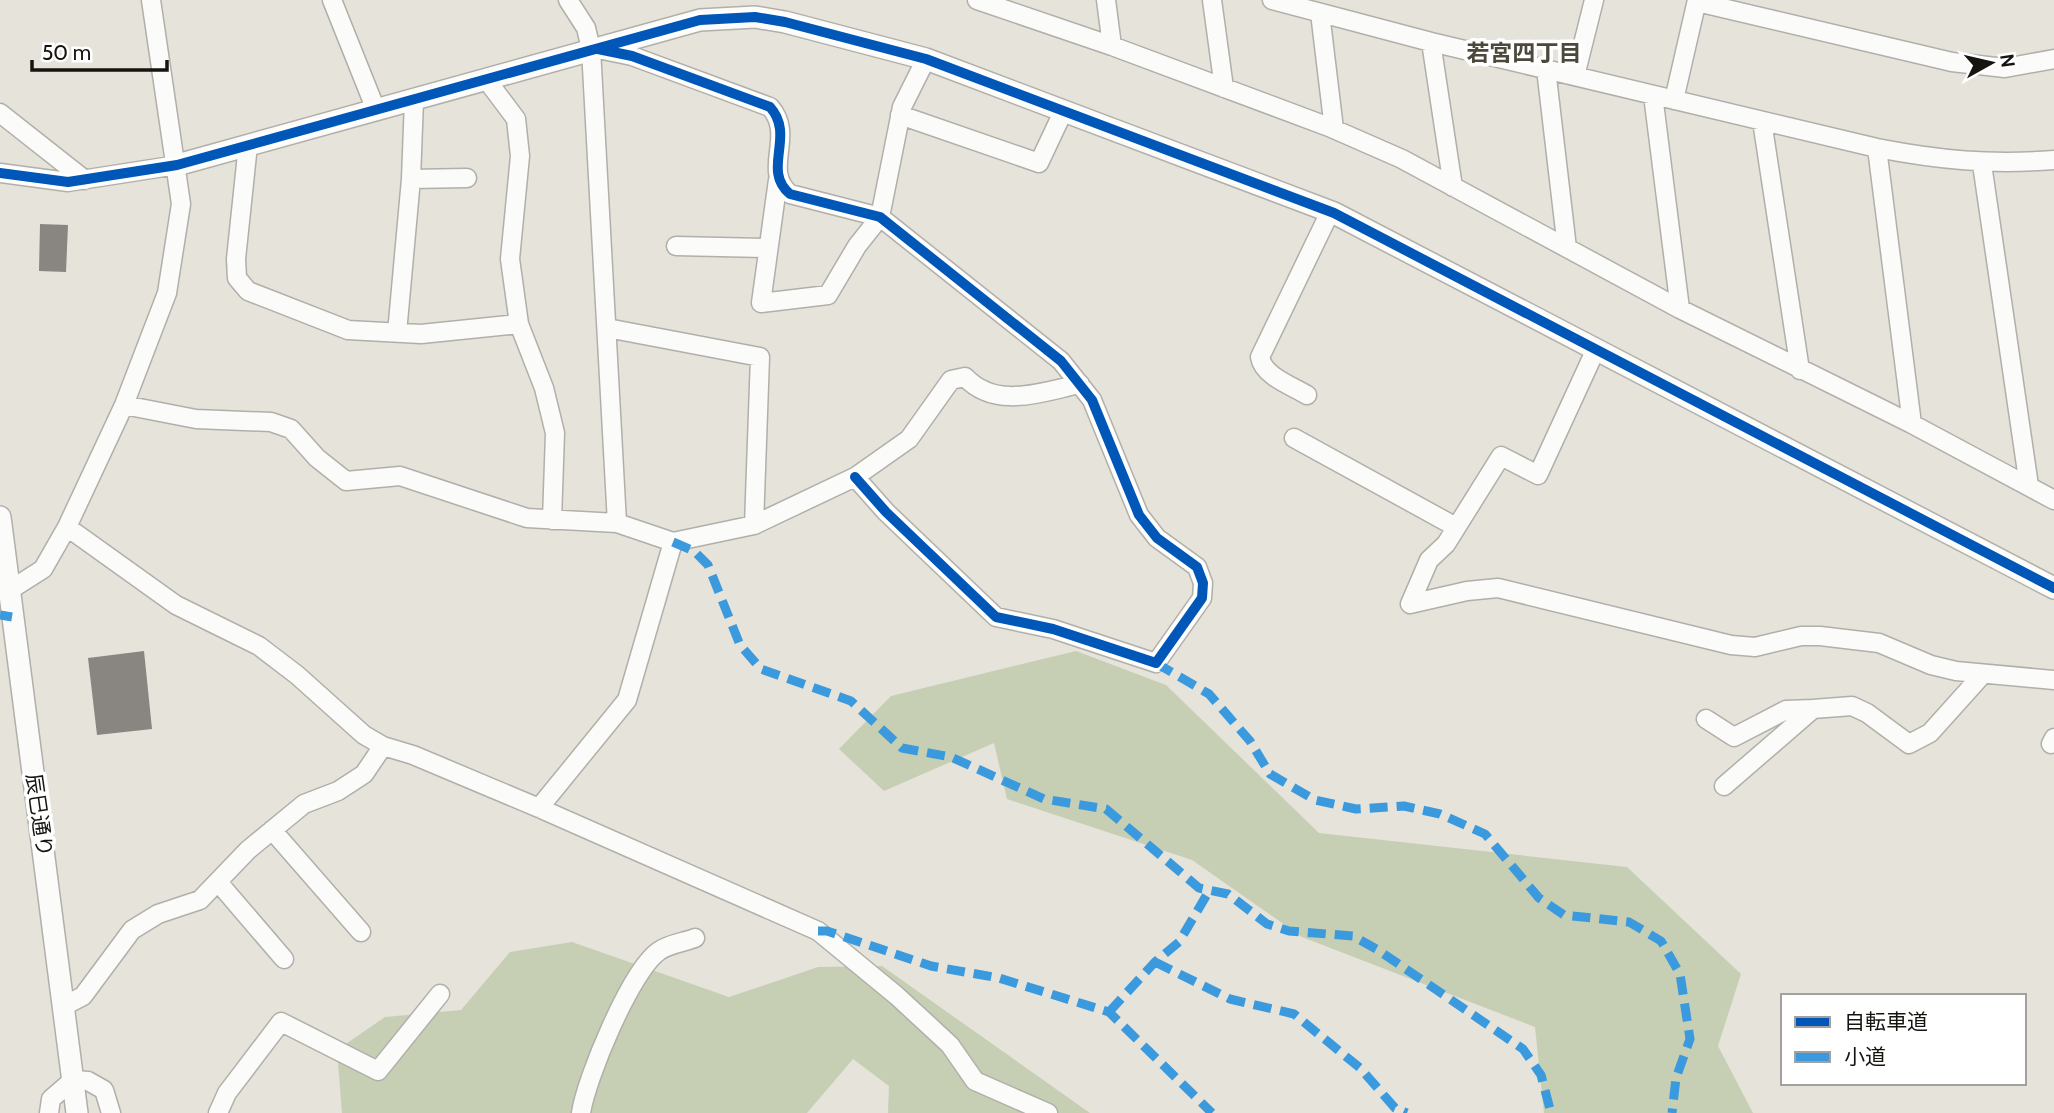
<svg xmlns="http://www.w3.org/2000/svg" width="2054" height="1113" font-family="Cabin,'Noto Sans JP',sans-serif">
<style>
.green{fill:#c6cfb3}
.building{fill:#898581}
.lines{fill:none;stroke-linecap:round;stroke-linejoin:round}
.minor-casing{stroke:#b1afa9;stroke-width:21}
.tertiary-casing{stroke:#b1afa9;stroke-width:24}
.minor{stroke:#fbfbfa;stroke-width:18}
.tertiary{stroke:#fbfbfa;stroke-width:21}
.quiet{stroke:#3b9ade;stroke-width:9;stroke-dasharray:18 9;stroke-linecap:butt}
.cycleway-casing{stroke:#fff;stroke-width:15}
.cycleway{stroke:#0057b8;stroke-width:10}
.labels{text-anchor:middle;stroke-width:7;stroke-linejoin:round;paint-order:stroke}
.street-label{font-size:21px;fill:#16140f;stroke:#fff}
.neighbourhood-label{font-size:23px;font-weight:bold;fill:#4c493c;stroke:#fff}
</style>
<rect width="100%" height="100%" fill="#e6e3db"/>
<path class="green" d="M 1076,651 L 1166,685 L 1319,833 L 1627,867 L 1741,974 L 1718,1046 L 1753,1113 L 1544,1113 L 1535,1027 L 1302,937 L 1192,860 L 1007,799 L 994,743 L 884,791 L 839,749 L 891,696 Z
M 572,942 L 729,997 L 818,967 L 882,966 L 1090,1113 L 888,1113 L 889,1086 L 853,1059 L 807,1113 L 342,1113 L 337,1050 L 385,1017 L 461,1010 L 510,952 Z"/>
<path class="building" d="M 40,224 L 68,225 L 66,272 L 39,271 Z
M 144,651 L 152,729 L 97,735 L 88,658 Z"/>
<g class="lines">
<defs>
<path id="minor" d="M 332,0 L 376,110
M 568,0 L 586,28 L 591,49 L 617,523
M 977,0 L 1112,46 L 1329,127 L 1402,159 L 1680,309 L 1912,424 L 2054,500
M 1106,0 L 1112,46
M 1212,0 L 1224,88
M 1272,0 L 1431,42 L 1877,148 C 1939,160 1990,165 2054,160
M 1697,2 L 1952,62 L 2005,68 L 2054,59
M 1320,13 L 1334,129
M 1431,42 L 1453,187
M 598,49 L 632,56 L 770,107 C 796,136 761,170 790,194 L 880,217 L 1061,361 L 1092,400 L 1139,515 L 1157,538 L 1197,567 L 1203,583 L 1202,598 L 1156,663 L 1053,629 L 996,617 L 886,512 L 855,477
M 1546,69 L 1567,248
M 1575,76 L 1594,0
M 486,79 L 516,119 L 520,156 L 510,259 L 519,324 L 544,388 L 555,433 L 552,520
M 1653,95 L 1680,309
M 1674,100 L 1697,0
M 0,113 L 85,180
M 900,115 L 1039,163 L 1063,112
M 1762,121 L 1800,370
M 248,145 L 236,259 L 237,278 L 248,291 L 348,330 L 421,334 L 519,324
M 1877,148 L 1912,424
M 1982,164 L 2029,486
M 0,173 L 68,182 L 177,165
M 411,179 L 467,178
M 778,180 L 761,303 L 828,295 L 857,246 L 880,217 L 902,107 L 926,59
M 676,246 L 768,248
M 607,328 L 760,357 L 754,525
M 397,333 L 411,179 L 414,100
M 1596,349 L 1538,475 L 1501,456 L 1446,544 L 1429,560 L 1410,604 L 1467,591 L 1498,588 L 1731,645 L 1755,647 L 1801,636 L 1820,636 L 1879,643 L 1931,665 L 1956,671 L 2054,680
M 1307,395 C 1292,386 1263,376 1260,357 L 1330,212
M 124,405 L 196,419 L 271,422 L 291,429 L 317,458 L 346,481 L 400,476 L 527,518 L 617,523 L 673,542 L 754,525 L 855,477 L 909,439 L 951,380 L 965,377 C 996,410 1041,392 1080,384
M 1294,438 L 1456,527
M 67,527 L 176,605 L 259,646 L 297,675 L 364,735 L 383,746 L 413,755 L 539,808 L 818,931 L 897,996 L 950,1045 L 975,1081 L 1048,1113
M 10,590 L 43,569 L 67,527 L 124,405 L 167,293 L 181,204 L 151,0
M 1706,719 L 1734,737 L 1786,710 L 1813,709
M 2051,744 L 2054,738
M 1724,786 L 1813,709 L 1852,706 L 1867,713 L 1909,744 L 1930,733 L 1983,674
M 539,808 L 627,700 L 673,542
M 272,830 L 361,932
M 218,882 L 284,959
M 64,1006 L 83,996 L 132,930 L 158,914 L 200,900 L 248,850 L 304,804 L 338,791 L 364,774 L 383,746
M 49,1113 L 51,1099 L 73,1080 L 88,1081 L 104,1090 L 111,1113
M 218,1113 L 227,1093 L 281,1022 L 378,1071 L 440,994
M 581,1113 C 586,1079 631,970 659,951 C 668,944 685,942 695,938"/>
<path id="tertiary" d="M 177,165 L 700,20 L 755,17 L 785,22 L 926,59 L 1334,213 L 2054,588
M 0,517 L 77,1113"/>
</defs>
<use href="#minor" class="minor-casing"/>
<use href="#tertiary" class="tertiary-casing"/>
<use href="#minor" class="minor"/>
<use href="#tertiary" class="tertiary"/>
<path class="quiet" d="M 673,542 L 694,551 L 708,565 L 740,645 L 761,669 L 851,701 L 902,748 L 951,757 L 1044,799 L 1106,809 L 1199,888 L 1228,894 L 1267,924 L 1289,931 L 1353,936 L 1378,950 L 1523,1049 L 1541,1075 L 1551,1113
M 0,615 L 12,617
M 1156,663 L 1209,694 L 1250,741 L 1270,774 L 1315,800 L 1356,809 L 1404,806 L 1440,814 L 1485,834 L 1539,898 L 1564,915 L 1629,922 L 1661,941 L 1680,974 L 1690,1039 L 1676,1078 L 1672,1113
M 818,931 L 827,931 L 931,966 L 999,978 L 1109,1012 L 1212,1113
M 1155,962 L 1230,999 L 1294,1014 L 1360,1068 L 1395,1108 L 1407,1113
M 1109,1012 L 1155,962 L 1179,942 L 1209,891"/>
<defs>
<path id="cycleway" d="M 598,49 L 632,56 L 770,107 C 796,136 761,170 790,194 L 880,217 L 1061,361 L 1092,400 L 1139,515 L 1157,538 L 1197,567 L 1203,583 L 1202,598 L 1156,663 L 1053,629 L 996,617 L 886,512 L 855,477
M 0,173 L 68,182 L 177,165 L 700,20 L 755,17 L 785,22 L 926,59 L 1334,213 L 2054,588"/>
</defs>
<use href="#cycleway" class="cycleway-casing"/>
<use href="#cycleway" class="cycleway"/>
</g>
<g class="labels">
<g class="street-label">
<text transform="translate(39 815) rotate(82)" y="7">辰巳通り</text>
</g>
<g class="neighbourhood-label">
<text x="1524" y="61">若宮四丁目</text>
</g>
</g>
<rect x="1781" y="994" width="245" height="91" fill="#ffffff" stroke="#a2a19f" stroke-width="2"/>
<rect x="1795" y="1017" width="35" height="10" fill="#0057b8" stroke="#a2a19f" stroke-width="2"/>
<text x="1844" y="1029" font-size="21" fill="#16140f">自転車道</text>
<rect x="1795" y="1052" width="35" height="10" fill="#3b9ade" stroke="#a2a19f" stroke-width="2"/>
<text x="1844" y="1064" font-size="21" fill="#16140f">小道</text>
<g transform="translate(1991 63) rotate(82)" stroke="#ffffff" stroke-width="5" paint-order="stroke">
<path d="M0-5L12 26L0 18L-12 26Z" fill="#16140f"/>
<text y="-10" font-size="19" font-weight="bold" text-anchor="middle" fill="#16140f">N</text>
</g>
<path d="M32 60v10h135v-10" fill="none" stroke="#16140f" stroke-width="3.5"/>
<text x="42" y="60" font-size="21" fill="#16140f" stroke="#ffffff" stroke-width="5" paint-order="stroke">50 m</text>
</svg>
